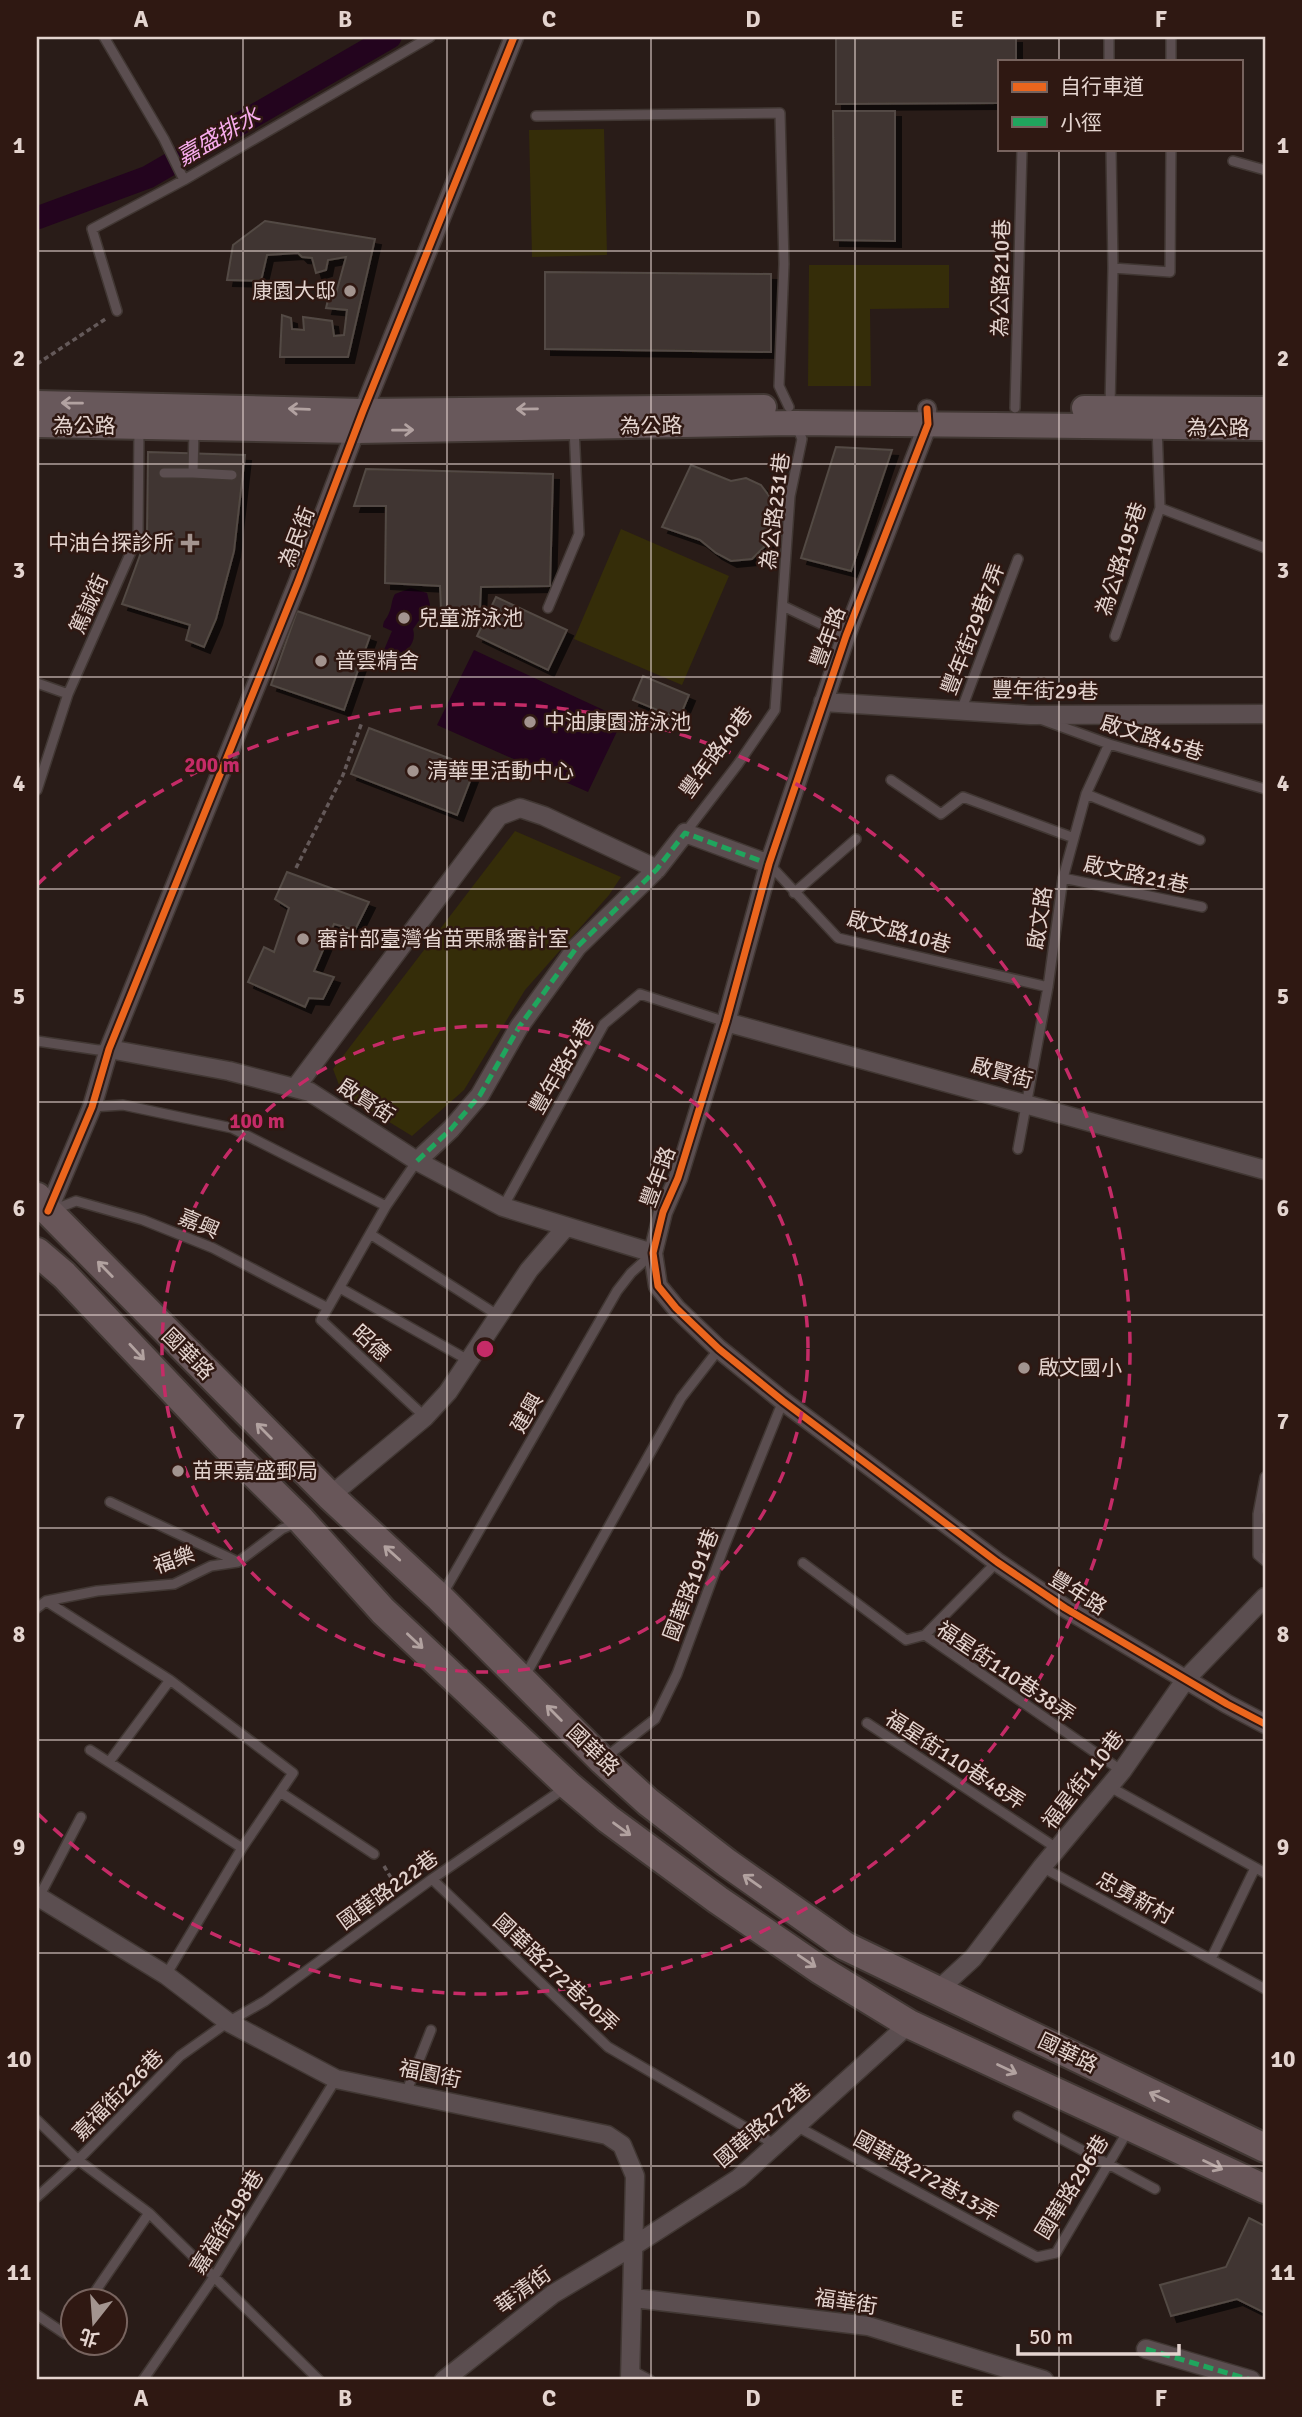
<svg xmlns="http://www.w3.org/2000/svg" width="1302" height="2417" font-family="Signika,'Noto Sans TC',sans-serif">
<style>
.green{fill:#352d09}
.water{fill:#23041e}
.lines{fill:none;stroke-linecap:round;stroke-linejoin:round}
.canal{stroke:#23041e;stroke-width:23}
.building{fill:#403630;stroke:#534a44;stroke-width:2;filter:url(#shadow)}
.lane-casing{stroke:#413733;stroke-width:12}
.street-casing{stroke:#413733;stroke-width:21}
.secondary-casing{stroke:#413733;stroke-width:28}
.primary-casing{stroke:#413733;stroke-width:32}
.path{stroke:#645959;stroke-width:3.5;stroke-dasharray:5 3.5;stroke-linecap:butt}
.lane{stroke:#5b4e50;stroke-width:9}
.street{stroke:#5b4e50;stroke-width:18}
.secondary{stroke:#68585b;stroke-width:24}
.primary{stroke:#685659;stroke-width:28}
.quiet{stroke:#20a55d;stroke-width:5;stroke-dasharray:10 5;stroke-linecap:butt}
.cycleway-casing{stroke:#2f1812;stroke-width:11}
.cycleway{stroke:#eb651d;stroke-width:7}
.oneway{stroke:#b2a2a1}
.oneway2{stroke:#b2a2a0}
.grid{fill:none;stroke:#e4d4cf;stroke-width:2;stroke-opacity:0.55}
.ring{fill:none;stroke:#c52b67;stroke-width:3.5;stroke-dasharray:12 9}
.poi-dot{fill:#a3948f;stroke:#2f1812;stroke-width:2.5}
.labels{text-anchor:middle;stroke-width:5;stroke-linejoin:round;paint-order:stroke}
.street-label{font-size:21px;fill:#e4d4cf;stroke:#2f1812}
.poi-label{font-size:21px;fill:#e4d4cf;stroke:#2f1812;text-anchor:start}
.water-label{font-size:23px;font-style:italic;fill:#f7abec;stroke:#2f1812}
.centre{fill:#c52b67;stroke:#2f1812;stroke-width:3.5}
.ring-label{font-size:21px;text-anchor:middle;font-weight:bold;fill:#c52b67;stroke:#2f1812;stroke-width:5;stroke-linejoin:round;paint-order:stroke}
.neatline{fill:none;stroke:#e4d4cf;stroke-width:2.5}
.grid-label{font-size:23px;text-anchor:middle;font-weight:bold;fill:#e4d4cf}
</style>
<defs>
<filter id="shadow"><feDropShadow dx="6" dy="6" stdDeviation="0" flood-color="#0009"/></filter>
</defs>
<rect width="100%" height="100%" fill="#291c18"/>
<path class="green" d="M 604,129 L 607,255 L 532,257 L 529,130 Z
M 809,265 L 949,265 L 949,308 L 870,309 L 871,386 L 808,386 Z
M 621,529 L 729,576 L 682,685 L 574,639 Z
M 515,831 L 621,877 L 609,895 L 525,990 L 464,1090 L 412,1136 L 342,1093 L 333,1069 Z"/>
<path class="water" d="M 411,588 L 427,593 L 430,605 L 413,629 C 418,647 400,659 384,650 L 392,631 L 383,627 C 383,620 387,619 389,613 C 392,607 391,601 395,594 Z
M 474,650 L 623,719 L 588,792 L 437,725 Z"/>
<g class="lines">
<path class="canal" d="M 37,218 L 148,177 L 390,37"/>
</g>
<path class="building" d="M 836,37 L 1016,37 L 1016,61 L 999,61 L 999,103 L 836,104 Z
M 833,111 L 895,111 L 895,241 L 834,240 Z
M 265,221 L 375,239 L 348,357 L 280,357 L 282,315 L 291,318 L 292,329 L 304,330 L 303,317 L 332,321 L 334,336 L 344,335 L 347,310 L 326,308 L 329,296 L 335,297 L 346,257 L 328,260 L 326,270 L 316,273 L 312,258 L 302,257 L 298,253 L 267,255 L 261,281 L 227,280 L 233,245 Z
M 545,272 L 771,274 L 771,352 L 545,349 Z
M 836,447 L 892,450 L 851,571 L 801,558 Z
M 148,452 L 245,455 L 234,551 L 216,619 L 204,647 L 186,640 L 190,625 L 122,604 L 147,536 Z
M 691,465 L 731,481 L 746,478 L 761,485 L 775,504 L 776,513 L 782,514 L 782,536 L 773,538 L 752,559 L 731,561 L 716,553 L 700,540 L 662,527 Z
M 366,469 L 553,474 L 550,586 L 481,587 L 480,609 L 441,609 L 440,586 L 385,583 L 386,506 L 354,506 Z
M 496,597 L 567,630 L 548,670 L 477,636 Z
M 297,611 L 370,636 L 344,710 L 271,685 Z
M 643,676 L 689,695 L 679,719 L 633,700 Z
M 369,728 L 475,768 L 457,815 L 351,774 Z
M 287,872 L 369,902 L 355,930 L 334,924 L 314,971 L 334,977 L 323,999 L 309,998 L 305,1007 L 248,982 L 264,947 L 274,952 L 289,908 L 275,899 Z
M 1249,2218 L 1265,2226 L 1265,2313 L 1237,2299 L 1171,2316 L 1160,2285 L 1226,2267 Z"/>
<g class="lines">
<defs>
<path id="lane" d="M 104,37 L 164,139 L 184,180
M 1109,37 L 1109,61
M 1171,61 L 1171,37
M 536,116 L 780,113 L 784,264 L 779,386 L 789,407
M 1233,161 L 1265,170
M 1113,268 L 1170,272 L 1171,149
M 117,311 L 92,229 L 184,180 L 430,37
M 1110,406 L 1113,268 L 1111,149
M 1015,408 L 1022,149
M 194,429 L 193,473 L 232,475
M 164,473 L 193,473
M 1160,508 L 1265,548
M 783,606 L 846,636
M 548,608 L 579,534 L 574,428
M 1115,636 L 1160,508 L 1157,427
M 37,683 L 68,694
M 961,711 L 1018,559
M 1043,720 L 1109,744 L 1265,789
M 891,780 L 941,814 L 963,797 L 1074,838
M 37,790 L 68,694 L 138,536 L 139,428
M 1086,794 L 1200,840
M 685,833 L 738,764 L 775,710 L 790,496 L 802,439 L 797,427
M 769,864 L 838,938 L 1048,987
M 1063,878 L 1202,907
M 794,893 L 856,839
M 37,1041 L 98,1050 L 109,1049
M 92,1107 L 123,1105 L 232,1128 L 386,1206
M 1018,1149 L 1048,987 L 1063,878 L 1086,794 L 1109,744
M 417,1161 L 386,1206 L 321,1320 L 425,1417
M 503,1207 L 604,1024 L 640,994 L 726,1022
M 53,1210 L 76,1201 L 143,1220 L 213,1248 L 328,1308
M 370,1234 L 499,1316
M 340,1288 L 468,1360
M 1265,1477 L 1258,1514 L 1258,1555 L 1265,1561
M 110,1502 L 236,1561
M 803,1563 L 906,1640 L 925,1635 L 1122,1771
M 442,1595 L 617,1291 L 631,1273 L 652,1254
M 46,1601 L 170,1680 L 293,1773 L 242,1848 L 166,1975
M 37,1608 L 46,1601 L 97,1591 L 174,1584 L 211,1566 L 238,1562 L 282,1529 L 298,1522
M 925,1635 L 997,1562
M 525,1676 L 681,1398 L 719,1349
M 867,1723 L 1058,1849
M 90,1750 L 242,1848
M 606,1757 L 655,1719 L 677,1674 L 724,1547 L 783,1401
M 109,1762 L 170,1680
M 1110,1787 L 1265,1873
M 280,1792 L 374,1854
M 1042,1867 L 1265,1989
M 432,1879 L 608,2047 L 774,2144
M 39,1897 L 81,1817
M 1211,1959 L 1255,1868
M 406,2093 L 431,2030
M 1018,2116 L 1155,2189
M 37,2120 L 78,2160 L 149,2213 L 319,2380
M 798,2127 L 1037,2257 L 1056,2253 L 1129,2129
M 37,2197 L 78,2160 L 180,2056 L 228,2022 L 265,2001 L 432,1879 L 565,1788
M 88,2302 L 149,2213
M 37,2315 L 65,2334 L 74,2322
M 631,2370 L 650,2380
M 143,2380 L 214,2277 L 336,2079"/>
<path id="street" d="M 927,409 L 928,424 L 846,636 L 769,864 L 726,1022 L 678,1178 L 663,1212 L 653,1253 L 658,1286 L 676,1308 L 719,1349 L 783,1401 L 997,1562 L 1065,1608 L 1227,1704 L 1265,1724
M 823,702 L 1030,715 L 1265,714
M 726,1022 L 1265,1170
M 109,1049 L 229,1071 L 310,1092 L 417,1161 L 503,1207 L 653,1253
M 295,1088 L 499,816 L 520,808 L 544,816 L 657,869
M 417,1161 L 451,1129 L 480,1095 L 519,1027 L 577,947 L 657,869 L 685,833 L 769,864
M 48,1211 L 92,1107 L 109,1049 L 298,582 L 363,411 L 514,37
M 330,1496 L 425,1417 L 448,1392 L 529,1270 L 566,1227
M 37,1896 L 166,1975 L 228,2022 L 336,2079 L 607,2135 L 622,2145 L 635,2176 L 630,2380
M 937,1991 L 973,1958 L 1042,1867 L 1122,1771 L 1186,1679 L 1265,1597
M 634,2298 L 868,2326 L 1044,2380
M 1146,2349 L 1251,2380
M 444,2380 L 553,2294 L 635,2245 L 739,2178 L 909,2024"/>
<path id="secondary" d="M 37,403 L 363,411 L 764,407
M 1084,408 L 1265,409
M 37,425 L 357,431 L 795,423 L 1265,428"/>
<path id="primary" d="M 37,1197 L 48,1211 L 330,1496 L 440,1598 L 603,1761 L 648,1802 L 727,1863 L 845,1946 L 1265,2148
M 37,1252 L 64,1275 L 223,1443 L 301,1520 L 383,1611 L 569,1786 L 608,1819 L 718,1900 L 819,1969 L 909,2024 L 1265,2189"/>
</defs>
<use href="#lane" class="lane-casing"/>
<use href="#street" class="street-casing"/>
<use href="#secondary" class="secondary-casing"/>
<use href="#primary" class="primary-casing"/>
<path class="path" d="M 37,364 L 107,318
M 296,868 L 343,775 L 362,722
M 384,1866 L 396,1886"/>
<use href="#lane" class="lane"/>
<use href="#street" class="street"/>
<use href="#secondary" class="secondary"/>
<use href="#primary" class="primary"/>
<path class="quiet" d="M 417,1161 L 451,1129 L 480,1095 L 519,1027 L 577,947 L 657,869 L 685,833 L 769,864
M 1146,2349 L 1251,2380"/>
<defs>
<path id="cycleway" d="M 927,409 L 928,424 L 846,636 L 769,864 L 726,1022 L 678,1178 L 663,1212 L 653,1253 L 658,1286 L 676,1308 L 719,1349 L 783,1401 L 997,1562 L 1065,1608 L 1227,1704 L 1265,1724
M 48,1211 L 92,1107 L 109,1049 L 298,582 L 363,411 L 514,37"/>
</defs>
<use href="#cycleway" class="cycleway-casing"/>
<use href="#cycleway" class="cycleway"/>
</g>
<defs><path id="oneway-shaft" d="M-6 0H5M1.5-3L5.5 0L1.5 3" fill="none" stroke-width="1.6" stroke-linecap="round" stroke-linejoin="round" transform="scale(1.75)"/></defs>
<g class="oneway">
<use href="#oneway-shaft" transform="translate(72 403) rotate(-179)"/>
<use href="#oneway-shaft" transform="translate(299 409) rotate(-178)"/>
<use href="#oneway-shaft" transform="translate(527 409) rotate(179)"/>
<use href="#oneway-shaft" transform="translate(403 430) rotate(-1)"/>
</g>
<g class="oneway2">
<use href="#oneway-shaft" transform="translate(105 1269) rotate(-134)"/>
<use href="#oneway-shaft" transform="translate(137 1352) rotate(47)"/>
<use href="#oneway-shaft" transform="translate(264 1431) rotate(-135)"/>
<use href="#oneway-shaft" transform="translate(392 1553) rotate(-138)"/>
<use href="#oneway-shaft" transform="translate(415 1641) rotate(43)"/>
<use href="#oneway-shaft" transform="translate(554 1713) rotate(-135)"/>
<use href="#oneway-shaft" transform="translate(622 1829) rotate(36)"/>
<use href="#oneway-shaft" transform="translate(752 1881) rotate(-145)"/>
<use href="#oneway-shaft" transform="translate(807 1961) rotate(34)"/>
<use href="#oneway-shaft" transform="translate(1007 2069) rotate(25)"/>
<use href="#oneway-shaft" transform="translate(1159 2097) rotate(-154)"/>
<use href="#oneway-shaft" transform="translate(1213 2165) rotate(25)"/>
</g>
<path class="grid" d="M 243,37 L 243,2380M 447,37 L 447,2380M 651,37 L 651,2380M 855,37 L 855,2380M 1059,37 L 1059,61M 1059,149 L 1059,2380M 37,251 L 1265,251M 37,464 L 1265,464M 37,677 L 1265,677M 37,889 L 1265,889M 37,1102 L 1265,1102M 37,1315 L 1265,1315M 37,1528 L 1265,1528M 37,1740 L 1265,1740M 37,1953 L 1265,1953M 37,2166 L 1265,2166"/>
<g class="ring">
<circle cx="485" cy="1349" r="323"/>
<path d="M37 885A645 645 0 1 1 37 1813"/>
</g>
<g class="poi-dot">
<circle cx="350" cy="291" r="7"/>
<path d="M186.5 532.5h7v7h7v7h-7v7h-7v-7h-7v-7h7z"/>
<circle cx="404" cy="618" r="7"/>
<circle cx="321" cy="661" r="7"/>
<circle cx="530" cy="722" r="7"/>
<circle cx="413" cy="771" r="7"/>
<circle cx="303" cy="939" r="7"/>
<circle cx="1024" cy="1368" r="7"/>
<circle cx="178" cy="1471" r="7"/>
</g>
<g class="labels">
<g class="street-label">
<text transform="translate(1001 278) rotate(-89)" y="7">為公路210巷</text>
<text x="84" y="433">為公路</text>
<text transform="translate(651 426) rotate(-1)" y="7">為公路</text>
<text x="1218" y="435">為公路</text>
<text transform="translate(775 511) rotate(-83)" y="7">為公路231巷</text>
<text transform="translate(297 537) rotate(-69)" y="7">為民街</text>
<text transform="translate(1121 559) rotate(-72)" y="7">為公路195巷</text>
<text transform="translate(89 604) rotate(-66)" y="7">篤誠街</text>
<text transform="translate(973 629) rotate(-69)" y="7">豐年街29巷7弄</text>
<text transform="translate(828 637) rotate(-70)" y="7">豐年路</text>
<text transform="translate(1045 691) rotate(1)" y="7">豐年街29巷</text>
<text transform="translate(1152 738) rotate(17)" y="7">啟文路45巷</text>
<text transform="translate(716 752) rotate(-54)" y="7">豐年路40巷</text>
<text transform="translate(1136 875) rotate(12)" y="7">啟文路21巷</text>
<text transform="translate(1040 918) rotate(-82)" y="7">啟文路</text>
<text transform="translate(899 932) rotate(15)" y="7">啟文路10巷</text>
<text transform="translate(562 1066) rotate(-60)" y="7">豐年路54巷</text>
<text transform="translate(1002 1073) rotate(15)" y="7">啟賢街</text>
<text transform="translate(366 1101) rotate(33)" y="7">啟賢街</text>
<text transform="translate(658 1177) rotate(-70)" y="7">豐年路</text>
<text transform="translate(199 1224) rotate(23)" y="7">嘉興</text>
<text transform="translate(371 1343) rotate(43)" y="7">昭德</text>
<text transform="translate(188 1354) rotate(45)" y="7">國華路</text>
<text transform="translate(527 1413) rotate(-60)" y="7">建興</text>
<text transform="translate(174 1560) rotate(-19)" y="7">福樂</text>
<text transform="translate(691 1585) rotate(-69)" y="7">國華路191巷</text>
<text transform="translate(1078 1593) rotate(32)" y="7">豐年路</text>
<text transform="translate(1006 1672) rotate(34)" y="7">福星街110巷38弄</text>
<text transform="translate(593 1750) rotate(44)" y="7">國華路</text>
<text transform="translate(955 1760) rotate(33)" y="7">福星街110巷48弄</text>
<text transform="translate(1083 1780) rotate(-52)" y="7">福星街110巷</text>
<text transform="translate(388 1890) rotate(-36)" y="7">國華路222巷</text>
<text transform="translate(1135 1898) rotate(29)" y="7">忠勇新村</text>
<text transform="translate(556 1973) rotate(43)" y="7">國華路272巷20弄</text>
<text transform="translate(1068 2053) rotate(26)" y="7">國華路</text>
<text transform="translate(430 2074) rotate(12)" y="7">福園街</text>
<text transform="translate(118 2095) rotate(-45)" y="7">嘉福街226巷</text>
<text transform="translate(763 2125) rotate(-40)" y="7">國華路272巷</text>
<text transform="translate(926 2176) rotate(29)" y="7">國華路272巷13弄</text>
<text transform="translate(1072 2187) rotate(-58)" y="7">國華路296巷</text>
<text transform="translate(227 2222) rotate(-58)" y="7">嘉福街198巷</text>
<text transform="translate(523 2290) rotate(-36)" y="7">華清街</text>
<text transform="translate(846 2302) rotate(9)" y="7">福華街</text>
</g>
<g class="poi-label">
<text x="336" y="298" text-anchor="end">康園大邸</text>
<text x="174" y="550" text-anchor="end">中油台探診所</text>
<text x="418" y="625">兒童游泳池</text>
<text x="335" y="668">普雲精舍</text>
<text x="544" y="729">中油康園游泳池</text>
<text x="427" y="778">清華里活動中心</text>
<text x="317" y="946">審計部臺灣省苗栗縣審計室</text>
<text x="1038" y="1375">啟文國小</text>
<text x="192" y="1478">苗栗嘉盛郵局</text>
</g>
<g class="water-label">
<text transform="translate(218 136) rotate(-30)" y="8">嘉盛排水</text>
</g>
</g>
<circle cx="485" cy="1349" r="10" class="centre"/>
<g class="ring-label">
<text x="212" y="772">200 m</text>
<text x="257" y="1128">100 m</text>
</g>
<rect width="1302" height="2417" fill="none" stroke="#2f1812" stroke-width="77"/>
<rect x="998" y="60" width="245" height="91" fill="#2f1812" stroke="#77635e" stroke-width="2"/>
<rect x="1012" y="82" width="35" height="10" fill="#eb651d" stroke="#77635e" stroke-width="2"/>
<text x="1060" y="94" font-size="21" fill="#e4d4cf">自行車道</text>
<rect x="1012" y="117" width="35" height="10" fill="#20a55d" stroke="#77635e" stroke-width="2"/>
<text x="1060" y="130" font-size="21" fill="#e4d4cf">小徑</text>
<g transform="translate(94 2322) rotate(197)"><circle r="33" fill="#2f1812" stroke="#77635e" stroke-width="2"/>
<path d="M0-5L12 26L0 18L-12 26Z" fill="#a3948f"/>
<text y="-10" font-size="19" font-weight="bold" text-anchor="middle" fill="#e4d4cf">北</text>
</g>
<path d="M1018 2344v10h161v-10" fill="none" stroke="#e4d4cf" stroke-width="3.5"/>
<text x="1029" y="2344" font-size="21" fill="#e4d4cf" stroke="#2f1812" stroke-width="5" paint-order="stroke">50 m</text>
<rect x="38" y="38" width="1226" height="2340" class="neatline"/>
<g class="grid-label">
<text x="141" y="27">A</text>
<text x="345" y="27">B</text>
<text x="549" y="27">C</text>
<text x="753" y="27">D</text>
<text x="957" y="27">E</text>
<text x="1161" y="27">F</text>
<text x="19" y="153">1</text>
<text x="1283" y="153">1</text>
<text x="19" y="366">2</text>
<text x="1283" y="366">2</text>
<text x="19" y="578">3</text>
<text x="1283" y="578">3</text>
<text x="19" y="791">4</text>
<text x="1283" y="791">4</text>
<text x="19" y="1004">5</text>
<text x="1283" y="1004">5</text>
<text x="19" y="1216">6</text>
<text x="1283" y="1216">6</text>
<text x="19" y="1429">7</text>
<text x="1283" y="1429">7</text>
<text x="19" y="1642">8</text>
<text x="1283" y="1642">8</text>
<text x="19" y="1855">9</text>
<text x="1283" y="1855">9</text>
<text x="19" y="2067">10</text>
<text x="1283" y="2067">10</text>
<text x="19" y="2280">11</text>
<text x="1283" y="2280">11</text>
<text x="141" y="2406">A</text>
<text x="345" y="2406">B</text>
<text x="549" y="2406">C</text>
<text x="753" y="2406">D</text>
<text x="957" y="2406">E</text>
<text x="1161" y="2406">F</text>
</g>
</svg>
